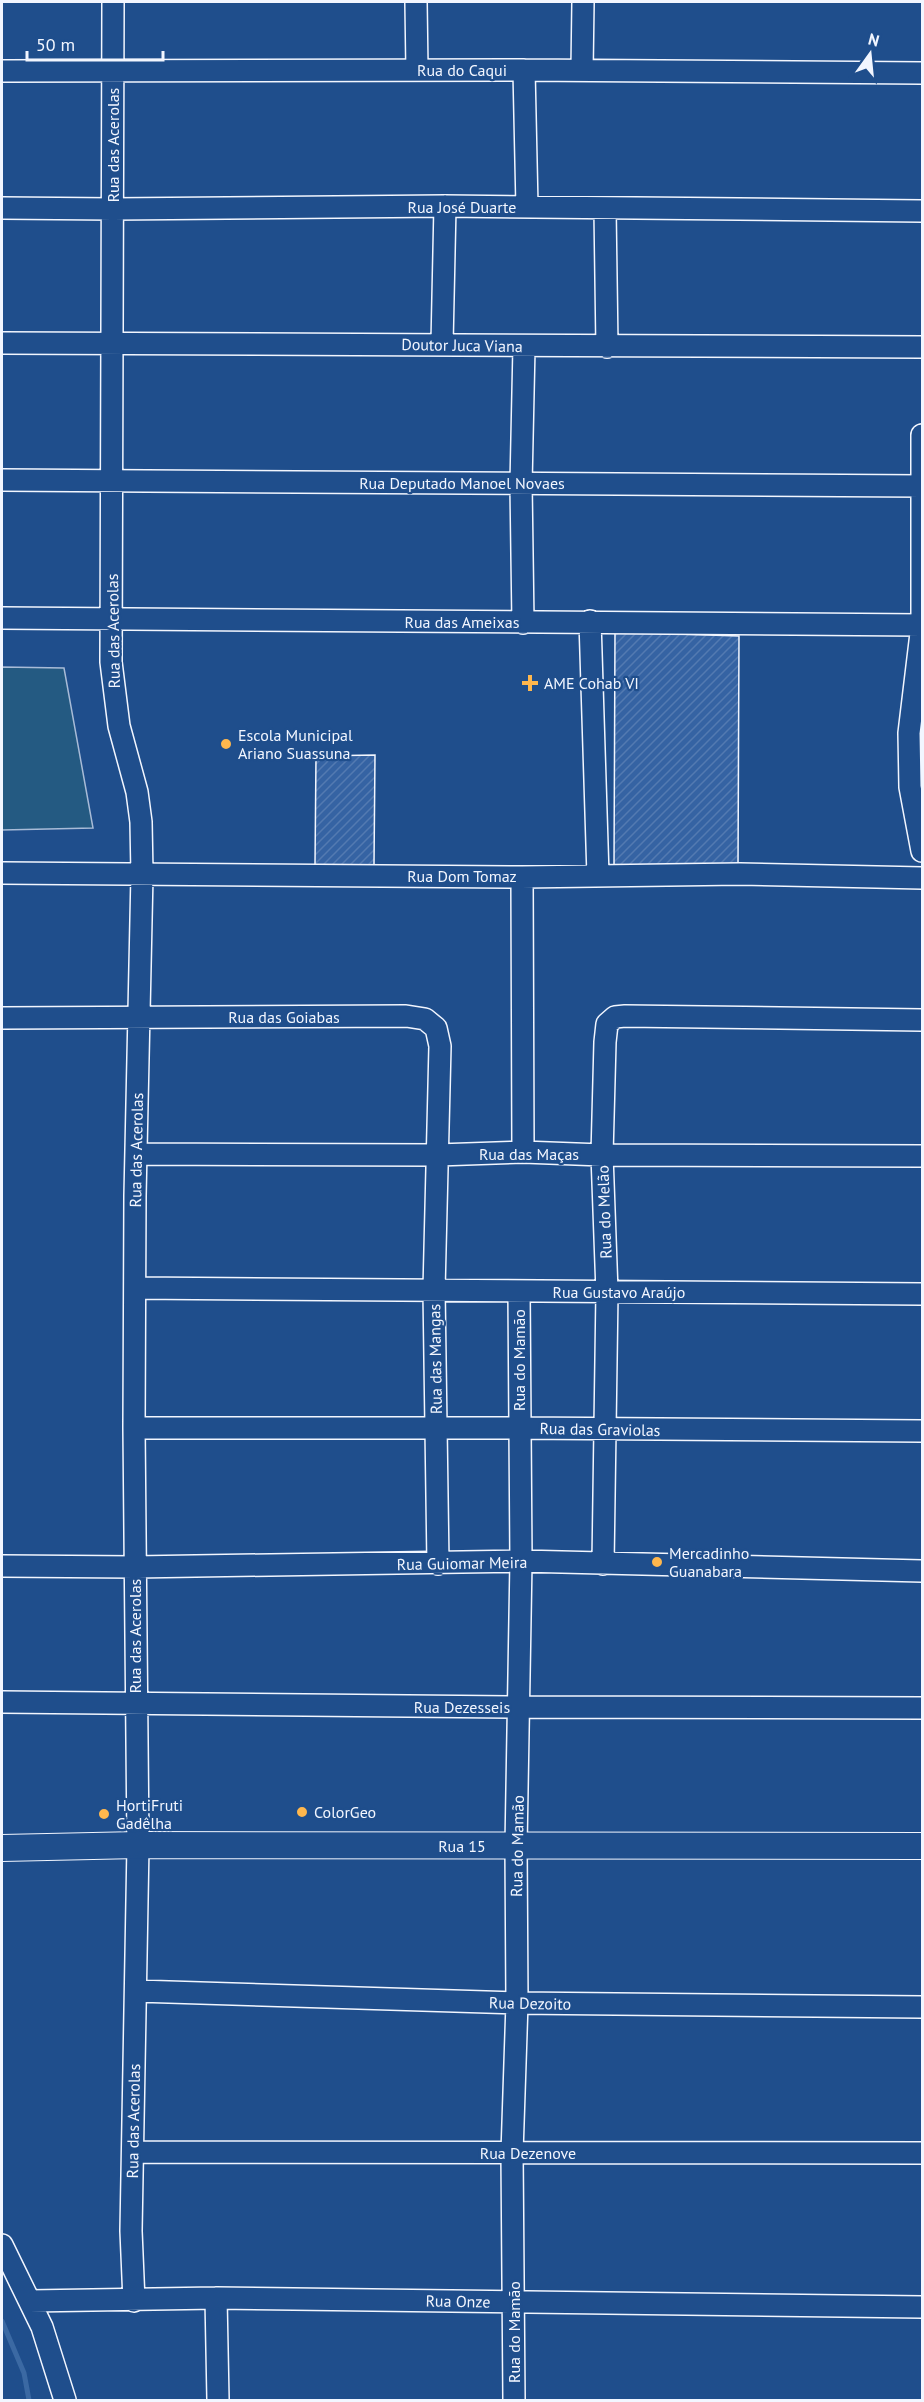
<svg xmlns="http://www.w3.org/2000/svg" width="924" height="2402" font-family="'PT Sans',sans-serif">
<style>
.garden{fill:#245a82;stroke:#a8bbd7;stroke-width:1.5}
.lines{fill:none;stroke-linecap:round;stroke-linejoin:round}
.stream{stroke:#3b69a3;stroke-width:5}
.building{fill:url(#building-hatch);stroke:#f2f6ff;stroke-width:1.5}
.minor-casing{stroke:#f2f6ff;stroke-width:24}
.major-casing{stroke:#f2f6ff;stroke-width:28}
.minor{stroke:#1f4e8c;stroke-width:21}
.major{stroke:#1f4e8c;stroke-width:26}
.poi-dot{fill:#ffb74d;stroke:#1f4e8c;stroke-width:2}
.labels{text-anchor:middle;stroke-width:4.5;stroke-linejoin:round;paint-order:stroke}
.street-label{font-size:16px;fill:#f2f6ff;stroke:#1f4e8c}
.poi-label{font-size:16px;fill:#f2f6ff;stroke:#1f4e8c;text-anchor:start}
</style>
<defs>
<pattern id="building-hatch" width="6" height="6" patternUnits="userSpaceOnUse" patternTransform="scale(1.5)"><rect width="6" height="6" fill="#3563a3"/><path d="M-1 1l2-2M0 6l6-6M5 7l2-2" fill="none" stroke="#537ab1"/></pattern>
</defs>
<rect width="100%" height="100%" fill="#1f4e8c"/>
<path class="garden" d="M 2,667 L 64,668 L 93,828 L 2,830 Z"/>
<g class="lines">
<path class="stream" d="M 2,2321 L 24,2373 L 29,2400"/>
</g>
<path class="building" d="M 615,632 L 739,636 L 738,870 L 614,868 Z
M 375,755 L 374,865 L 315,865 L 316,756 Z"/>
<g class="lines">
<defs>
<path id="minor" d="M 113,2 L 111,662 L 119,726 L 137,792 L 141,822 L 142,874 L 135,1196 L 134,1428 L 138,1845 L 131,2231 L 134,2301
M 416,2 L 417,70
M 524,70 L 527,207
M 582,70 L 583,2
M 2,71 L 524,70 L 922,73
M 2,208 L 113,209 L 445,206 L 922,211
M 605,209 L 607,347
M 2,343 L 922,347
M 442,344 L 445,206
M 922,435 L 922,625 L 909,733 L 910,787 L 922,851
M 2,480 L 922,486
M 2,618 L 922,625
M 590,621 L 598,876
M 523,623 L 521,484 L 524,347
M 2,873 L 522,877 L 740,874 L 922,878
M 522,877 L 523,1152
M 2,1018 L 406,1016 L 425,1019 L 436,1028 L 440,1046 L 434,1290 L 438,1564
M 136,1154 L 438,1155 L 523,1152 L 602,1155 L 922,1156
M 135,1288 L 922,1294
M 134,1428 L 518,1428 L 922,1431
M 603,1564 L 607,1292 L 602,1155 L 605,1042 L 607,1024 L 615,1017 L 625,1016 L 922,1020
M 2,1566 L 135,1567 L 521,1561 L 922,1571
M 2,1702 L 519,1707 L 922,1708
M 137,1991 L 517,2003 L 922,2007
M 134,2152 L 922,2153
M 2,2245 L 42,2327 L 65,2400
M 216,2298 L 218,2400
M 30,2301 L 216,2298 L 922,2307
M 514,2400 L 512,2153 L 517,2003 L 516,1846 L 521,1561 L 519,1292"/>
<path id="major" d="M 2,1848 L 138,1845 L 922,1846"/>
</defs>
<use href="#minor" class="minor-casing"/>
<use href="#major" class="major-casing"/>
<use href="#minor" class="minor"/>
<use href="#major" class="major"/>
</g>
<g class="poi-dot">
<path d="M527 674h6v6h6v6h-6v6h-6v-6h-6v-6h6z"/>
<circle cx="226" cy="744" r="6"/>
<circle cx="657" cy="1562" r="6"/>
<circle cx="302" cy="1812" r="6"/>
<circle cx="104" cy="1814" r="6"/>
</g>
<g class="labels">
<g class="street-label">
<text x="462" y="76">Rua do Caqui</text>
<text transform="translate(113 145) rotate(-90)" y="6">Rua das Acerolas</text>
<text x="462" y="213">Rua José Duarte</text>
<text transform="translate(462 345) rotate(1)" y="6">Doutor Juca Viana</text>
<text x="462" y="489">Rua Deputado Manoel Novaes</text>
<text x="462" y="628">Rua das Ameixas</text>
<text transform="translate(113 631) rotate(-91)" y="6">Rua das Acerolas</text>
<text x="462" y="882">Rua Dom Tomaz</text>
<text x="284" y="1023">Rua das Goiabas</text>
<text transform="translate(136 1150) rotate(-89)" y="6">Rua das Acerolas</text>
<text x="529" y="1160">Rua das Maças</text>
<text transform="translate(604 1212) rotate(-92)" y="6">Rua do Melão</text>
<text x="619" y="1298">Rua Gustavo Araújo</text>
<text transform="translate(435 1359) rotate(-91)" y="6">Rua das Mangas</text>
<text transform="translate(519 1360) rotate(-90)" y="6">Rua do Mamão</text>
<text transform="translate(600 1429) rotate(1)" y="6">Rua das Graviolas</text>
<text transform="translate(462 1563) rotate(-1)" y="6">Rua Guiomar Meira</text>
<text transform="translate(135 1636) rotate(-90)" y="6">Rua das Acerolas</text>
<text x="462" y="1713">Rua Dezesseis</text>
<text x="462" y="1852">Rua 15</text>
<text transform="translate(517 1846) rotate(-89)" y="6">Rua do Mamão</text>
<text transform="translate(530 2003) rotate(1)" y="6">Rua Dezoito</text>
<text transform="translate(133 2121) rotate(-89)" y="6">Rua das Acerolas</text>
<text x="528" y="2159">Rua Dezenove</text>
<text transform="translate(458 2301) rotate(1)" y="6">Rua Onze</text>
<text transform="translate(514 2332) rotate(-90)" y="6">Rua do Mamão</text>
</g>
<g class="poi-label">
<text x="544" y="689">AME Cohab VI</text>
<text x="238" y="741">Escola Municipal<tspan x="238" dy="18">Ariano Suassuna</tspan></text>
<text x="669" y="1559">Mercadinho<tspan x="669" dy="18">Guanabara</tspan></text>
<text x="116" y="1811">HortiFruti<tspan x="116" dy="18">Gadêlha</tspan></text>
<text x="314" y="1818">ColorGeo</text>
</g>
</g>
<rect width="924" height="2402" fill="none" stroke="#f2f6ff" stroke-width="6"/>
<g transform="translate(870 54) rotate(15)" stroke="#1f4e8c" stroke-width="4.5" paint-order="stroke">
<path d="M0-4.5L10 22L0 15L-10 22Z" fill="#f2f6ff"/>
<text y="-9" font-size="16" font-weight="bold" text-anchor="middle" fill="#f2f6ff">N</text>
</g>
<path d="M27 51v9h136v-9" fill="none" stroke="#f2f6ff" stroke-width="3"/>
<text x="36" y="51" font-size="18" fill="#f2f6ff" stroke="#1f4e8c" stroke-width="4.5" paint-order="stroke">50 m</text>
</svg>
